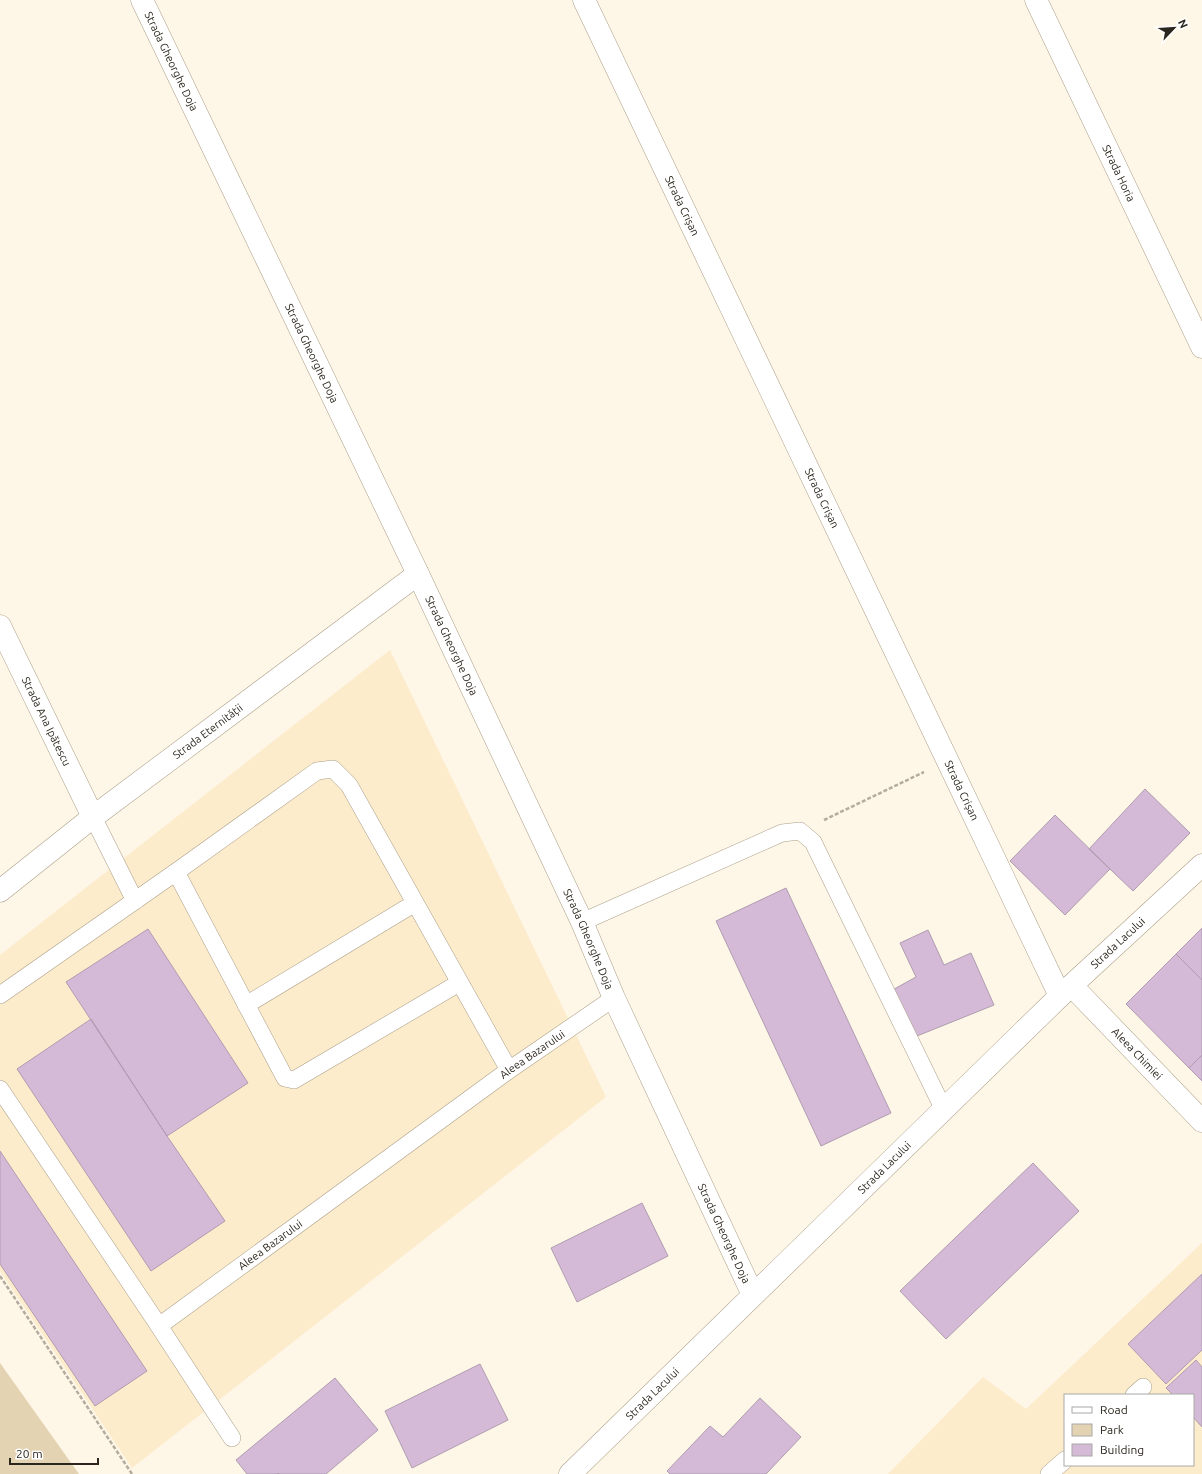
<svg xmlns="http://www.w3.org/2000/svg" width="1202" height="1474" font-family="Ubuntu,sans-serif">
<style>
.built{fill:#fceccc;fill-rule:evenodd}
.green{fill:#e4d3b2}
.building{fill:#d5bad7;stroke:#af9cb0}
.lines{fill:none;stroke-linecap:round;stroke-linejoin:round}
.lane-casing{stroke:#ab9f88;stroke-width:18}
.street-casing{stroke:#ab9f88;stroke-width:23}
.secondary-casing{stroke:#ab9f88;stroke-width:23}
.path{stroke:#b3ac9f;stroke-width:2.5;stroke-dasharray:4 2;stroke-linecap:butt}
.lane{stroke:#fff;stroke-width:17}
.street{stroke:#fff;stroke-width:22}
.secondary{stroke:#fff;stroke-width:22}
.labels{text-anchor:middle;stroke-width:3;stroke-linejoin:round;paint-order:stroke}
.street-label{font-size:11px;fill:#2b261d;stroke:#fff}
</style>
<rect width="100%" height="100%" fill="#fef6e7"/>
<path class="built" d="M 390,650 L 606,1097 L 132,1468 L 0,1271 L 0,955 Z
M 1202,1243 L 1202,1474 L 888,1474 L 983,1377 L 1026,1409 ZM 1065,1395 L 1193,1395 L 1193,1465 L 1065,1465 Z"/>
<path class="green" d="M 0,1363 L 79,1474 L 0,1474 Z"/>
<path class="building" d="M 1145,789 L 1190,833 L 1133,891 L 1089,849 Z
M 1055,815 L 1110,869 L 1065,915 L 1010,861 Z
M 786,888 L 891,1113 L 821,1146 L 716,921 Z
M 1202,928 L 1202,980 L 1176,954 Z
M 148,929 L 248,1083 L 167,1136 L 66,982 Z
M 928,930 L 944,965 L 971,953 L 994,1005 L 912,1038 L 887,993 L 916,977 L 900,943 Z
M 1176,954 L 1202,980 L 1202,1055 L 1189,1068 L 1126,1004 Z
M 91,1019 L 167,1136 L 225,1221 L 151,1271 L 17,1069 Z
M 1202,1055 L 1202,1081 L 1189,1068 Z
M 0,1151 L 147,1371 L 95,1406 L 0,1264 Z
M 1033,1163 L 1079,1211 L 946,1339 L 900,1291 Z
M 642,1203 L 668,1256 L 577,1302 L 551,1248 Z
M 1202,1274 L 1202,1350 L 1166,1384 L 1128,1344 Z
M 1196,1360 L 1202,1367 L 1202,1427 L 1193,1417 L 1193,1395 L 1173,1395 L 1166,1388 Z
M 480,1364 L 508,1420 L 412,1468 L 385,1411 Z
M 335,1378 L 378,1430 L 326,1474 L 279,1474 L 278,1473 L 277,1474 L 247,1474 L 236,1460 Z
M 760,1398 L 801,1437 L 766,1474 L 670,1474 L 667,1471 L 710,1426 L 723,1437 Z"/>
<g class="lines">
<defs>
<g id="lane">
<path d="M 93,817 L 135,901"/>
<path d="M 176,872 L 285,1078 L 294,1080 L 459,983"/>
<path d="M 582,922 L 782,833 L 800,831 L 813,842 L 944,1110"/>
<path d="M 0,995 L 176,872 L 317,771 L 333,769 L 349,785 L 509,1070"/>
<path d="M 246,1005 L 415,903"/>
<path id="s1" d="M 0,1089 L 159,1326 L 509,1070 L 614,998"/>
<path d="M 159,1326 L 232,1438"/>
<path d="M 1134,1395 L 1143,1387"/>
<path d="M 1049,1474 L 1065,1460"/>
</g>
<g id="street">
<path id="s2" d="M 142,0 L 418,574 L 582,922 L 614,998 L 753,1295"/>
<path id="s3" d="M 584,0 L 1060,996"/>
<path id="s4" d="M 1036,0 L 1202,347"/>
<path id="s5" d="M 0,626 L 93,817"/>
<path id="s6" d="M 0,891 L 93,817 L 418,574"/>
<path id="s7" d="M 1072,986 L 1202,1121"/>
</g>
<g id="secondary">
<path id="s8" d="M 570,1474 L 1060,996 L 1202,865"/>
</g>
</defs>
<use href="#lane" class="lane-casing"/>
<use href="#street" class="street-casing"/>
<use href="#secondary" class="secondary-casing"/>
<path class="path" d="M 824,820 L 924,772
M 0,1276 L 132,1474"/>
<use href="#lane" class="lane"/>
<use href="#street" class="street"/>
<use href="#secondary" class="secondary"/>
</g>
<g class="labels">
<g class="street-label">
<text dy="4" stroke="none"><textPath href="#s2" startOffset="68">Strada Gheorghe Doja</textPath></text>
<text dy="4" stroke="none"><textPath href="#s4" startOffset="192">Strada Horia</textPath></text>
<text dy="4" stroke="none"><textPath href="#s3" startOffset="228">Strada Crișan</textPath></text>
<text dy="4" stroke="none"><textPath href="#s2" startOffset="392">Strada Gheorghe Doja</textPath></text>
<text dy="4" stroke="none"><textPath href="#s3" startOffset="552">Strada Crișan</textPath></text>
<text dy="4" stroke="none"><textPath href="#s2" startOffset="716">Strada Gheorghe Doja</textPath></text>
<text dy="4" stroke="none"><textPath href="#s5" startOffset="106">Strada Ana Ipătescu</textPath></text>
<text dy="4" stroke="none"><textPath href="#s6" startOffset="262">Strada Eternității</textPath></text>
<text dy="4" stroke="none"><textPath href="#s3" startOffset="876">Strada Crișan</textPath></text>
<text dy="4" stroke="none"><textPath href="#s2" startOffset="1040">Strada Gheorghe Doja</textPath></text>
<text dy="4" stroke="none"><textPath href="#s8" startOffset="763">Strada Lacului</textPath></text>
<text dy="4" stroke="none"><textPath href="#s1" startOffset="747">Aleea Bazarului</textPath></text>
<text dy="4" stroke="none"><textPath href="#s7" startOffset="94">Aleea Chimiei</textPath></text>
<text dy="4" stroke="none"><textPath href="#s8" startOffset="439">Strada Lacului</textPath></text>
<text dy="4" stroke="none"><textPath href="#s2" startOffset="1364">Strada Gheorghe Doja</textPath></text>
<text dy="4" stroke="none"><textPath href="#s1" startOffset="423">Aleea Bazarului</textPath></text>
<text dy="4" stroke="none"><textPath href="#s8" startOffset="115">Strada Lacului</textPath></text>
</g>
</g>
<rect x="1064" y="1394" width="130" height="72" fill="#ffffff" stroke="#aaa8a5"/>
<rect x="1072" y="1407" width="20" height="6" fill="#ffffff" stroke="#aaa8a5"/>
<text x="1100" y="1414" font-size="12" fill="#2b261d">Road</text>
<rect x="1072" y="1424" width="20" height="12" fill="#e4d3b2" stroke="#aaa8a5"/>
<text x="1100" y="1434" font-size="12" fill="#2b261d">Park</text>
<rect x="1072" y="1444" width="20" height="12" fill="#d5bad7" stroke="#aaa8a5"/>
<text x="1100" y="1454" font-size="12" fill="#2b261d">Building</text>
<g transform="translate(1174 28) rotate(65)" stroke="#ffffff" stroke-width="3" paint-order="stroke">
<path d="M0-3L7 15L0 10L-7 15Z" fill="#2b261d"/>
<text y="-6" font-size="11" font-weight="bold" text-anchor="middle" fill="#2b261d">N</text>
</g>
<path d="M10 1458v6h88v-6" fill="none" stroke="#2b261d" stroke-width="2"/>
<text x="16" y="1458" font-size="12" fill="#2b261d" stroke="#ffffff" stroke-width="3" paint-order="stroke">20 m</text>
</svg>
